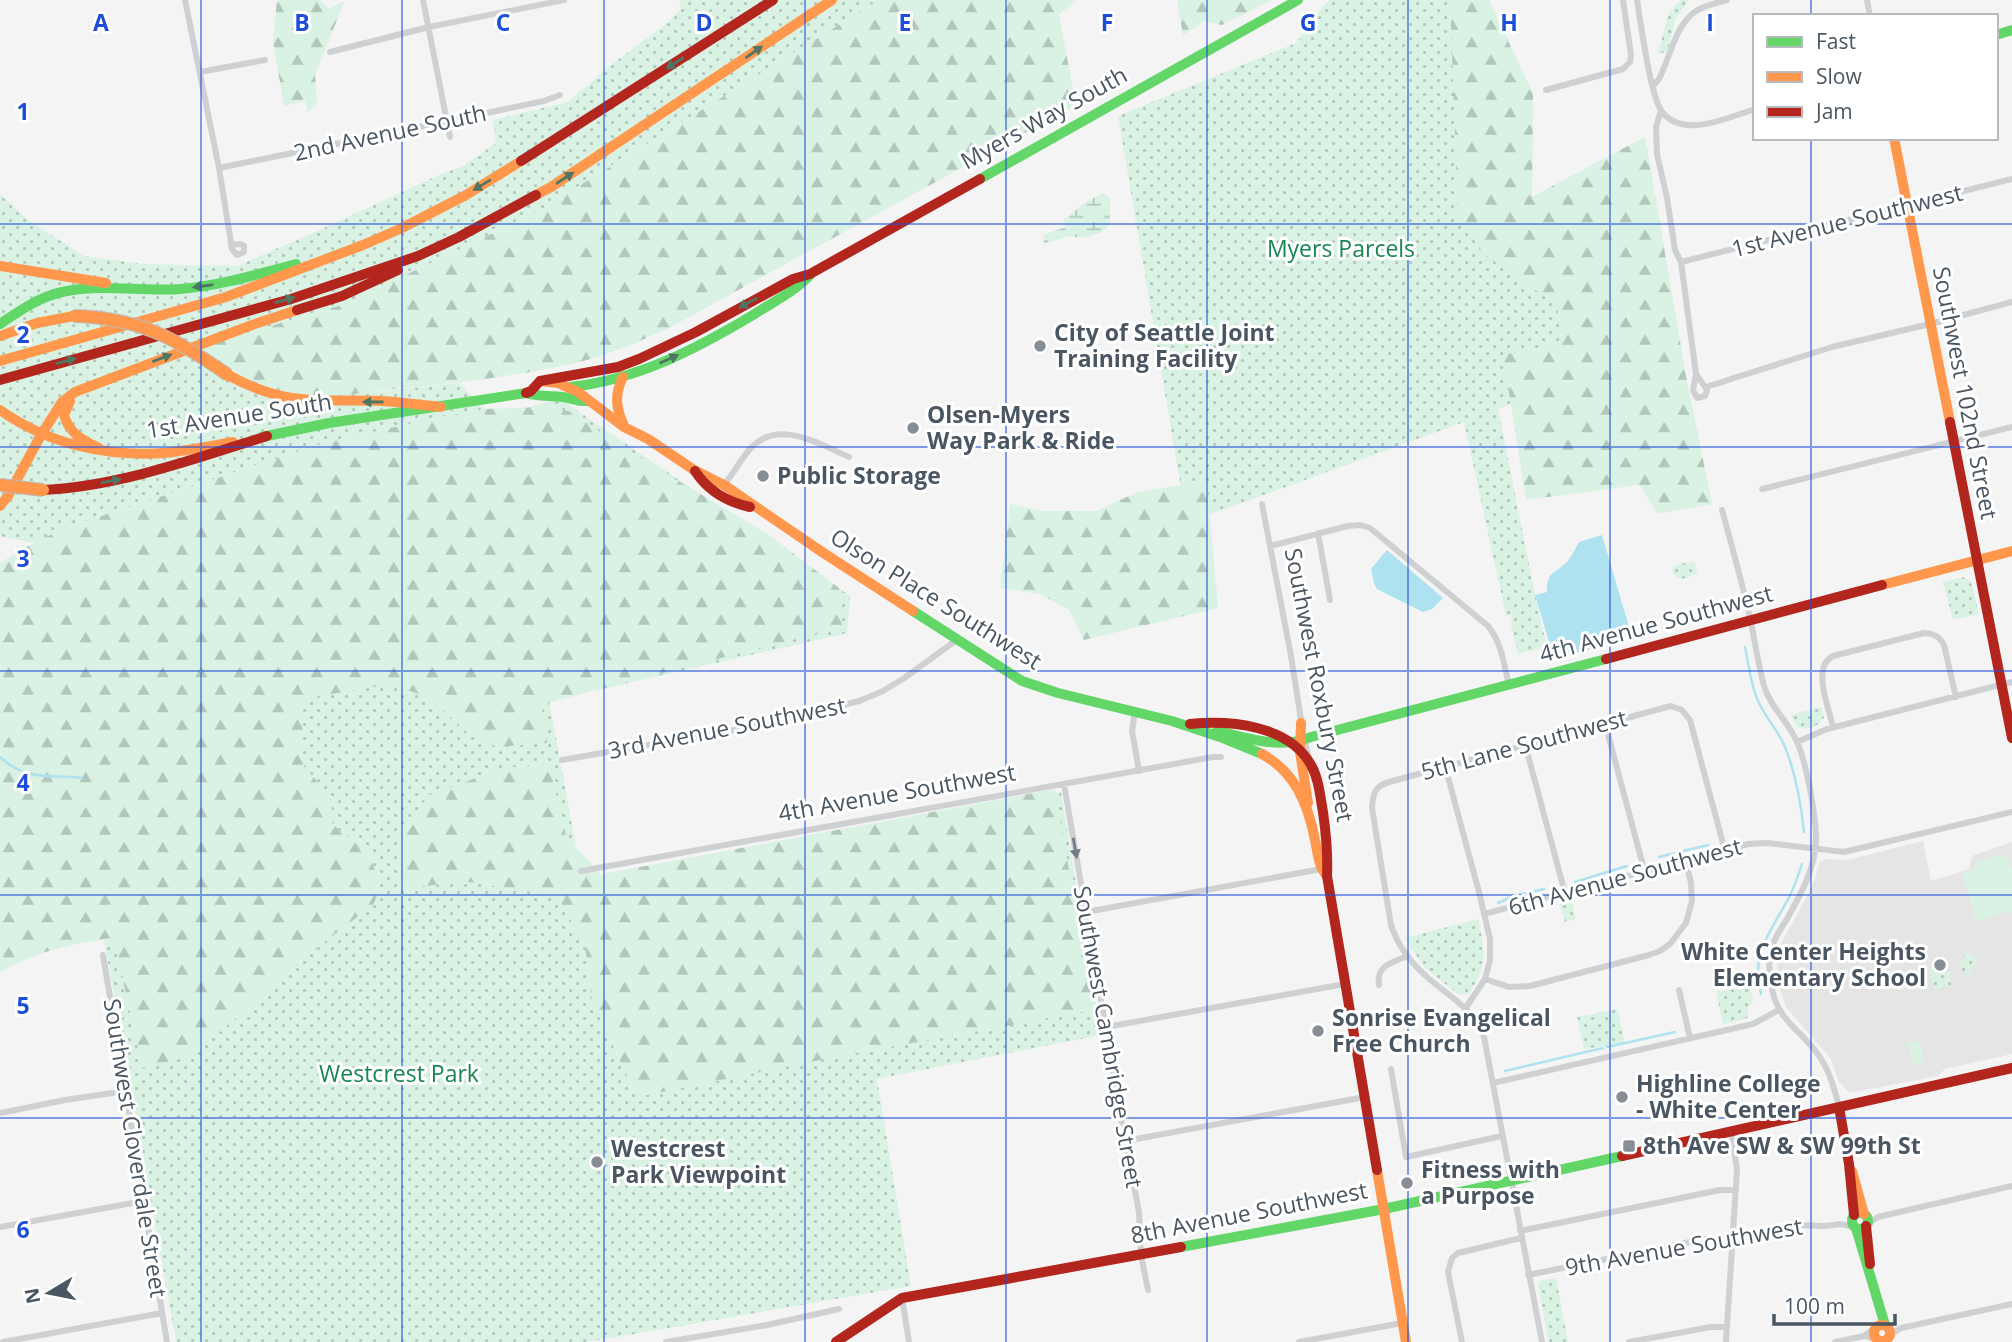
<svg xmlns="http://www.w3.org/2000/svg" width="2012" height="1342" font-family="'Open Sans',sans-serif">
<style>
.education{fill:#e6e5e6}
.green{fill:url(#green-dots)}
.forest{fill:url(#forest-firs)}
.wetland{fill:url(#wetland-marsh)}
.pitch{fill:#d9f2e3}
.water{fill:#aee2f0}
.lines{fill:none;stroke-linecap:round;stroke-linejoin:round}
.stream{stroke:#aee2f0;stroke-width:2.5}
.street{stroke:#ced0d2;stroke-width:6}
.fast{stroke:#63d668;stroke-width:10}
.slow{stroke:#ff974d;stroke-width:10}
.jam{stroke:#b3261e;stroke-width:10}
.slow-bridge-casing{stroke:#b9bec3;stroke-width:14;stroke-linecap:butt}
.slow-bridge{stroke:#ff974d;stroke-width:12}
.oneway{fill:#507663}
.oneway2{fill:#727b83}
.grid{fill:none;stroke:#1d4ed8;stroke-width:2;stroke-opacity:0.55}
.poi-dot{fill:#868d94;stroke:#fff;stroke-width:2.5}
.labels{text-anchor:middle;stroke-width:6;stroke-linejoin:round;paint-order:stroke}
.street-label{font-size:23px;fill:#4a5661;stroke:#fff}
.park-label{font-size:23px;fill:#17864f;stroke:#fff}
.poi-label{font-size:23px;font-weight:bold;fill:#4a5661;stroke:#fff;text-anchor:start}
.grid-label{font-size:23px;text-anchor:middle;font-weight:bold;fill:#1d4ed8;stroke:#fff;stroke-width:6;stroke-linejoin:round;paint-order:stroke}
</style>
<defs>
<pattern id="green-dots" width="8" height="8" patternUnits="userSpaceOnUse" patternTransform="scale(1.75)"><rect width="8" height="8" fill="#d9f2e3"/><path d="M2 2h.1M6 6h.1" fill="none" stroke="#b2c7bb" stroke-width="1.8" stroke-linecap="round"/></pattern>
<pattern id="forest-firs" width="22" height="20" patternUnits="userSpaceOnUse" patternTransform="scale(1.75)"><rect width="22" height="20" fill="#d9f2e3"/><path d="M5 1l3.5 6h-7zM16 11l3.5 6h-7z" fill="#b2c7bb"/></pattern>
<pattern id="wetland-marsh" width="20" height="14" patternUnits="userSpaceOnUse" patternTransform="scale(1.75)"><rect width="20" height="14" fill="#d9f2e3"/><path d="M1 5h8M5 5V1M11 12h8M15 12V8" fill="none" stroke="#b2c7bb"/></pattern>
</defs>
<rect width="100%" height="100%" fill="#f4f4f4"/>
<path class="education" d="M 1923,841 L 1931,881 L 1969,869 L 1972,856 L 2012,842 L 2012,1054 L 1945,1069 L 1938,1076 L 1849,1093 L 1839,1082 L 1830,1058 L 1786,1007 L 1778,985 L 1777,960 L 1778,949 L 1812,887 L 1820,862 L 1826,859 L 1845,860 L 1856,858 Z"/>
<path class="green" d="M 679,0 L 879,0 L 537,212 L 345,304 L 200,347 C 221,361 242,377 266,386 C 304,400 343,395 383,391 C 409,388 434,386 459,383 L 485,409 L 430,419 L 321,444 L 68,527 L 39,541 L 560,399 L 850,596 L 847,633 L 549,701 L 582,879 L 1061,792 L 1101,1035 L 877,1079 L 911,1286 L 588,1342 L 176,1342 L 33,543 L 0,536 L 0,194 L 28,220 L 84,256 L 142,264 L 237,266 L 324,228 L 439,175 L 463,166 L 496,143 L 493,120 L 567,102 L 591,83 L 603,71 L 667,23 L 681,9 Z
M 1330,0 L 1489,0 L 1533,94 L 1532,197 L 1645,137 L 1680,342 L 1498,409 L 1538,609 L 1547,647 L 1518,654 L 1511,626 L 1512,615 L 1506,616 L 1464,422 L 1187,523 L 1118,116 L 1296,43 L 1325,4 Z
M 1680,0 L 1689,0 L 1675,19 L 1668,51 L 1658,54 L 1668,15 Z
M 1692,561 L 1696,564 L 1697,572 C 1692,577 1683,580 1676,578 L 1672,570 L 1674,566 Z
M 1963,577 L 1971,582 L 1979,614 L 1953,620 L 1943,582 Z
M 1821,707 L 1824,718 C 1817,727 1808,731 1797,727 L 1791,715 Z
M 1572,901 L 1576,919 L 1565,922 L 1560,904 Z
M 1478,919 C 1485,949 1488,969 1468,994 L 1459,995 L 1424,967 L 1405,938 Z
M 1967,952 L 1978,959 L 1967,976 L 1959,965 Z
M 1936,966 L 1944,971 L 1949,970 L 1951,985 L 1934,990 L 1930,968 Z
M 1750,987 L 1753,1003 L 1748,1007 L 1748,1018 L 1723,1024 L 1716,992 Z
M 1617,1009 L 1625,1043 L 1584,1049 L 1577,1017 Z
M 1556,1278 L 1568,1342 L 1549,1342 L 1538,1285 L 1541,1280 Z"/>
<path class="forest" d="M 277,0 L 321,0 L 329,9 L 345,0 L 315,75 L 317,104 L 308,112 L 305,101 L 284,106 L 273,41 Z
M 879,0 L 1076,0 L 1059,15 L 1076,105 L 669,328 C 640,341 610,355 579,362 C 519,376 457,383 395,389 C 360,393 324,400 289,393 C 256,386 228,366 200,347 L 345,304 L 537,212 Z
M 1177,0 L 1272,0 L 1222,25 L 1205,21 L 1183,35 Z
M 1450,0 L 1489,0 L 1533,94 L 1532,197 L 1645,137 L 1686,376 L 1712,504 L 1658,514 L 1639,485 L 1526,500 L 1503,355 L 1562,343 L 1557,305 L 1484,254 L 1458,215 Z
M 540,407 L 568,411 L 658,469 L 765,532 L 839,588 L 842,627 L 543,704 L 547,743 L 497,747 L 469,734 L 430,698 L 391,684 L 308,698 L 302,710 L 303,765 L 331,798 L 333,825 L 370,854 L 380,890 L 373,905 L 323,943 L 192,1056 L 142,1068 L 117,952 L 110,938 C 72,944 33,952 0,973 L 0,563 L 33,543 L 68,527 L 321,444 L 430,419 L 485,409 Z
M 1207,484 L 1218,608 L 1084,640 L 1069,610 L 1040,594 L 1000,588 L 1010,504 L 1042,511 L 1096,511 L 1138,492 L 1181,485 Z
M 549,764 L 566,836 L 603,877 L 603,874 L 1055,789 L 1093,1010 L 835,1057 L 637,1097 L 592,1001 L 585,946 L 557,896 L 469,882 L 402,888 L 398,837 L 429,795 L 504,768 Z"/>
<path class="wetland" d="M 1103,193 L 1110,198 L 1110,224 L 1101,233 L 1082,238 L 1069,236 L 1044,244 L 1043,235 L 1065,227 L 1063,220 L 1084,203 Z"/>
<path class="pitch" d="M 2000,855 L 2009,859 L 2012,871 L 2012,911 L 1976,921 L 1962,873 L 1973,870 L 1977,863 Z
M 1920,1041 L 1925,1062 L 1913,1065 L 1908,1043 Z"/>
<path class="water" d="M 1602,535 L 1632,637 L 1554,659 L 1535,595 L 1547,592 C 1547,571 1553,575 1566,563 C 1571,558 1575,549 1579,542 Z
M 1387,550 L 1443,598 L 1432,609 L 1423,612 L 1377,589 L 1374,583 L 1371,569 Z"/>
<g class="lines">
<path class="stream" d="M 1745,647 C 1749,666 1751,687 1760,705 C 1767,719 1779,732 1785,747 C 1796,774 1801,804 1804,832
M 0,757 C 27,782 49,774 82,778
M 1659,857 L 1708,845
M 1575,882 L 1627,866
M 1498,903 L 1513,896 L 1544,889
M 1761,994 C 1752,956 1764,942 1782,910 C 1791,896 1797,880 1802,864
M 1607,1047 L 1675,1032
M 1505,1071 L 1603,1048"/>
<path class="street" d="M 185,0 L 219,168 L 232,249 L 237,255 L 244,252 L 244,246 L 241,244 L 231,245
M 423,0 L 450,137
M 1637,0 C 1641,24 1650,95 1662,112 C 1671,123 1684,126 1697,125 C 1716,124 1736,115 1755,109
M 1867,0 L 1870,16
M 330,52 L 429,27 L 564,0
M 200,72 L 265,60
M 1653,86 L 1659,79 C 1670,58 1675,25 1696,11 C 1705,5 1717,3 1727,0
M 1546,90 L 1623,69 L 1630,62 L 1631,55 L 1623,0
M 1661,110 L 1656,127 L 1657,154 L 1667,198 L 1675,250 L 1681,262 L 1696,374
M 219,168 L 448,121 L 544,101 L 560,95
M 1681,262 L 2012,179
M 1696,374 L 1707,390 L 1705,396 L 1697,398 L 1693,390 Z
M 1706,387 L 1832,347 L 1930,324 L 2012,302
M 724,485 C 733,474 740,461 749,450 C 777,417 819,444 849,457
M 1762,489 L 2012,427
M 1262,504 L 1291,656 L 1302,726
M 1722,510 C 1732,546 1742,582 1750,618 C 1755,641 1758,664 1764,686 C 1770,706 1785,718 1794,736 C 1806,756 1816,816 1816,840 C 1815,869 1801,894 1787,919 C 1781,928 1775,937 1772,947 C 1768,960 1769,976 1772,989 C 1778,1020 1800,1030 1817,1053 C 1829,1069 1834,1087 1839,1107
M 1318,533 L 1330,600
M 1270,546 L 1348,526 L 1360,525 L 1370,528 L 1488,626 C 1502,643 1504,665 1509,685
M 1135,711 L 1132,731 L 1139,771
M 1605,723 L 1645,873
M 1833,727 C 1829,708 1811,667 1833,656 L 1924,633 C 1933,633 1940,637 1944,645 L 1956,697
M 1304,736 L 1309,760
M 1797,742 L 1827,729 L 2012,682
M 1525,744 L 1565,893
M 562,760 L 769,724 L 859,701 L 881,692 L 903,679 L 958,639
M 1445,766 L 1479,892 L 1490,939 L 1490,960 L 1485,979 L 1465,1009
M 1064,784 L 1125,1141 L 1139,1212 L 1141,1255 L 1148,1290
M 581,871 L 1213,757 L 1221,757
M 1086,912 L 1321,869
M 1484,914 L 1748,844 L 1767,843 L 1844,852 L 2012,812
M 103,955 L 167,1342
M 1485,979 L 1509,987 L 1530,986 L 1649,955 L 1660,951 L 1670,944 L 1686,923 L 1692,901 L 1691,883 L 1686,862
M 1379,985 C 1376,965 1392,963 1407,956
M 1679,990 L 1690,1038
M 1106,1027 L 1345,984
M 1391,1069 L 1406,1157 L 1502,1136
M 1493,1083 L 1753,1024 L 1779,1010
M 0,1113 L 65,1100 L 126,1091
M 1125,1141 L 1365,1097
M 1867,1224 L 1878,1217 L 2012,1186
M 0,1227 L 144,1201
M 1520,1231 L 1720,1190 L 1736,1190
M 1528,1275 L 1705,1239 L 1758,1236 L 1792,1225 L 1826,1226 L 1840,1224 L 1855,1227
M 902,1298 L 909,1342
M 1890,1335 L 1901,1328 L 2012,1304
M 1864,1336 L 1876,1339
M 3,1342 L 162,1313
M 666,1342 L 767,1325 L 839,1309
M 1299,1342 L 1402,1323
M 1462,1342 L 1448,1272 L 1452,1258 L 1458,1253 L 1521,1238
M 1542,1342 L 1484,1037 C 1475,1010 1449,996 1428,978 C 1412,964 1398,946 1391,925 L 1372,808 C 1373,793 1375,786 1389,782 L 1671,706 L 1682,710 L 1690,720 L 1725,851
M 1629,1342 L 1711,1327 L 1727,1327
M 1726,1342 L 1737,1169 L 1731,1130
M 1835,1342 L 1864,1336 L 1875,1328"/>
<path class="fast" d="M 1996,35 L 2012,30
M 980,179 L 1298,0
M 0,324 C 19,311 39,297 62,292 C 101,283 141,292 180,289 C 220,286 258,274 296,264
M 570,387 C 637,380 696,349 753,315 C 773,302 794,292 810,275
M 262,437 L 329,423 L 526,393 C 538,397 550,395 563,397 C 572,398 578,402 587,401
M 913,611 L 1022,681 L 1058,693 L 1172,721 L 1223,738 L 1262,754
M 1217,731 C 1248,738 1280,750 1311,737 L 1606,659
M1852 1221a8 8 0 1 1 16 0a8 8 0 1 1-16 0Z
M 1856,1228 L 1885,1325
M 1181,1247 L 1384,1209 L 1622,1156"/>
<path class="slow" d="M 1894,138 L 1950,422
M 536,195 L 551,187 L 832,0
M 0,266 L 106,283
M 0,336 L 37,323 L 74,316
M 0,361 L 226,297 L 363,245 L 402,228 L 466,195 L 521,161
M 228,375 C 286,407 319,399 381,401 C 401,402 421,405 441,407
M 623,377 C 614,395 616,408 624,426
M 540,381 L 558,383 L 578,392 L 624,427 L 648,439 L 694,470 L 724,485 L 822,552 L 913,611
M 70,401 L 64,415 C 69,433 83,441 99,448
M 0,410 C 48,444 106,457 164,453 C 187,451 210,446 233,442
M 41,435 L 62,402 L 75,392 L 252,325 L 297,310
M 0,506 L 8,496 L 41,435
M 1882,585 L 2012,551
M 1301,723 L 1300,752 L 1308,803
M 1262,754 C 1295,772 1308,804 1315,840 C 1318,853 1318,866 1327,876
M 1377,1170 L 1406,1342
M 1852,1171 L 1864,1214
M1874 1333a8 8 0 1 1 16 0a8 8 0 1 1-16 0Z"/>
<path class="jam" d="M 521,161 L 773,0
M 297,310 L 342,296 L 398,270
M 0,380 L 291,299 L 418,256 L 459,237 L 536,195
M 526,393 L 531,391 L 540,381 L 618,367 L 639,359 L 696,332 L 793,279 L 810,274 L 980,179
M 1950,422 L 2012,738
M 695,471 C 708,491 727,502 750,507
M 43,490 C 120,486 194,459 267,436
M 1606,659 L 1882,585
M 1190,724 C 1230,720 1289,725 1311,765 C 1319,779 1320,796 1323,812 C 1326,833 1328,854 1327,876 L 1377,1170
M 1839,1107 L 1849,1164 L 1854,1215
M 1622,1156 L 2012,1068
M 1866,1226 L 1870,1264
M 836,1342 L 902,1298 L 1181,1247"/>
<defs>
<path id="slow-bridge" d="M 74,316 C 140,318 175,338 228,375
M 0,485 L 43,490"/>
</defs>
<use href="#slow-bridge" class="slow-bridge-casing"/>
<use href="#slow-bridge" class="slow-bridge"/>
</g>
<defs><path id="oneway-solid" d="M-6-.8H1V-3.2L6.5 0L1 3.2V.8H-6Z" transform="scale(1.75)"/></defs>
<g class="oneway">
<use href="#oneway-solid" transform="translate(754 52) rotate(-35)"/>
<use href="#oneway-solid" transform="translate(675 63) rotate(147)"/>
<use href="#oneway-solid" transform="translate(565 178) rotate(-33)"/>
<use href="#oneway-solid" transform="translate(482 185) rotate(149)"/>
<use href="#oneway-solid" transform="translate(203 286) rotate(172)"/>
<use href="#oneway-solid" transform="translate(285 300) rotate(-16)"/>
<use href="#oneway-solid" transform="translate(748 303) rotate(152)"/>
<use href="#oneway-solid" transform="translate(162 358) rotate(-21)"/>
<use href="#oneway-solid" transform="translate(669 359) rotate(-24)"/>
<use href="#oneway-solid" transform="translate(66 361) rotate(-15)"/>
<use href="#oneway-solid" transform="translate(373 402) rotate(180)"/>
<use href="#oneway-solid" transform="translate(111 481) rotate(-10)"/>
</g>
<use class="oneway2" href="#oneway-solid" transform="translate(1075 848) rotate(80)"/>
<path class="grid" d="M 201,0 L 201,1342M 402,0 L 402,1342M 604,0 L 604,1342M 805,0 L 805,1342M 1006,0 L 1006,1342M 1207,0 L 1207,1342M 1408,0 L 1408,1342M 1610,0 L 1610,1342M 1811,0 L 1811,16M 1811,138 L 1811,1342M 0,224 L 2012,224M 0,447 L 2012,447M 0,671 L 2012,671M 0,895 L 2012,895M 0,1118 L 2012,1118"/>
<g class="poi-dot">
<circle cx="1040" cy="346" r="7"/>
<circle cx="913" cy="428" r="7"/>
<circle cx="763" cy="476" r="7"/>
<circle cx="1940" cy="965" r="7"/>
<circle cx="1318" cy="1031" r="7"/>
<circle cx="1622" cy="1097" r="7"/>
<rect x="1622" y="1139" width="14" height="14" rx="3.5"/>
<circle cx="597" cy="1162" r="7"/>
<circle cx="1407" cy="1183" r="7"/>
</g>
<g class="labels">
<g class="street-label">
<text transform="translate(1044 118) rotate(-29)" y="8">Myers Way South</text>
<text transform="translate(390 133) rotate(-12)" y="8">2nd Avenue South</text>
<text transform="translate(1847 221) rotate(-14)" y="8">1st Avenue Southwest</text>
<text transform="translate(1965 393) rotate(79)" y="8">Southwest 102nd Street</text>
<text transform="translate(239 416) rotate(-9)" y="8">1st Avenue South</text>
<text transform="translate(936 599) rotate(32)" y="8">Olson Place Southwest</text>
<text transform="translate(1656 624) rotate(-15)" y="8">4th Avenue Southwest</text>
<text transform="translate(1319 685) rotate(79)" y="8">Southwest Roxbury Street</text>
<text transform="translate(727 728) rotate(-11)" y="8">3rd Avenue Southwest</text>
<text transform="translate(1524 745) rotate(-15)" y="8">5th Lane Southwest</text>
<text transform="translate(897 793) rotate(-10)" y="8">4th Avenue Southwest</text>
<text transform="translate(1625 877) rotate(-15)" y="8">6th Avenue Southwest</text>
<text transform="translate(1108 1037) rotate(80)" y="8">Southwest Cambridge Street</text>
<text transform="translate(135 1148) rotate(81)" y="8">Southwest Cloverdale Street</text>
<text transform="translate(1249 1213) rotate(-11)" y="8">8th Avenue Southwest</text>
<text transform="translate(1684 1247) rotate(-10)" y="8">9th Avenue Southwest</text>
</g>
<g class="park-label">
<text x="1341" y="257">Myers Parcels</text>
<text x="399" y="1082">Westcrest Park</text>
</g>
<g class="poi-label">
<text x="1054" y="341">City of Seattle Joint<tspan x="1054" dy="26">Training Facility</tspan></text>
<text x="927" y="423">Olsen-Myers<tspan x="927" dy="26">Way Park &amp; Ride</tspan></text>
<text x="777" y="484">Public Storage</text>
<text x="1926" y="960" text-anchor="end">White Center Heights<tspan x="1926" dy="26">Elementary School</tspan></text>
<text x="1332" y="1026">Sonrise Evangelical<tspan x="1332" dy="26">Free Church</tspan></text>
<text x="1636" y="1092">Highline College<tspan x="1636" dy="26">- White Center</tspan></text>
<text x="1643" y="1154">8th Ave SW &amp; SW 99th St</text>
<text x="611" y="1157">Westcrest<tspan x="611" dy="26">Park Viewpoint</tspan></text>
<text x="1421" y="1178">Fitness with<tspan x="1421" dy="26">a Purpose</tspan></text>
</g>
</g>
<g class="grid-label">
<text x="101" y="31">A</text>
<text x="302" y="31">B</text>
<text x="503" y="31">C</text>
<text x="704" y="31">D</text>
<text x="905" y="31">E</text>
<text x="1107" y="31">F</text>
<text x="1308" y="31">G</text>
<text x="1509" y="31">H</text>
<text x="1710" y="31">I</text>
<text x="23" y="120">1</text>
<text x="23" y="343">2</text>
<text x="23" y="567">3</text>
<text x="23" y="791">4</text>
<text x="23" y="1014">5</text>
<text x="23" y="1238">6</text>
</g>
<rect x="1753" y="14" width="245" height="126" fill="#ffffff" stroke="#b7bbc0" stroke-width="2"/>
<rect x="1767" y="37" width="35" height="10" fill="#63d668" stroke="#b7bbc0" stroke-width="2"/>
<text x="1816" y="49" font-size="21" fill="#4a5661">Fast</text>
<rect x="1767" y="72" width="35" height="10" fill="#ff974d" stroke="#b7bbc0" stroke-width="2"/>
<text x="1816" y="84" font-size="21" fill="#4a5661">Slow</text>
<rect x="1767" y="107" width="35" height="10" fill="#b3261e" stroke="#b7bbc0" stroke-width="2"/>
<text x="1816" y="119" font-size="21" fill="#4a5661">Jam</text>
<g transform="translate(49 1293) rotate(260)" stroke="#ffffff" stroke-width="5" paint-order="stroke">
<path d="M0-5L12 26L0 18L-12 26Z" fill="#4a5661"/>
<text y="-10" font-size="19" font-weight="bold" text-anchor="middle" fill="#4a5661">N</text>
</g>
<path d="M1774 1314v10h121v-10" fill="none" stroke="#4a5661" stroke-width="3.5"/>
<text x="1784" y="1314" font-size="21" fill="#4a5661" stroke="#ffffff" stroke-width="5" paint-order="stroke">100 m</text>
</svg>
